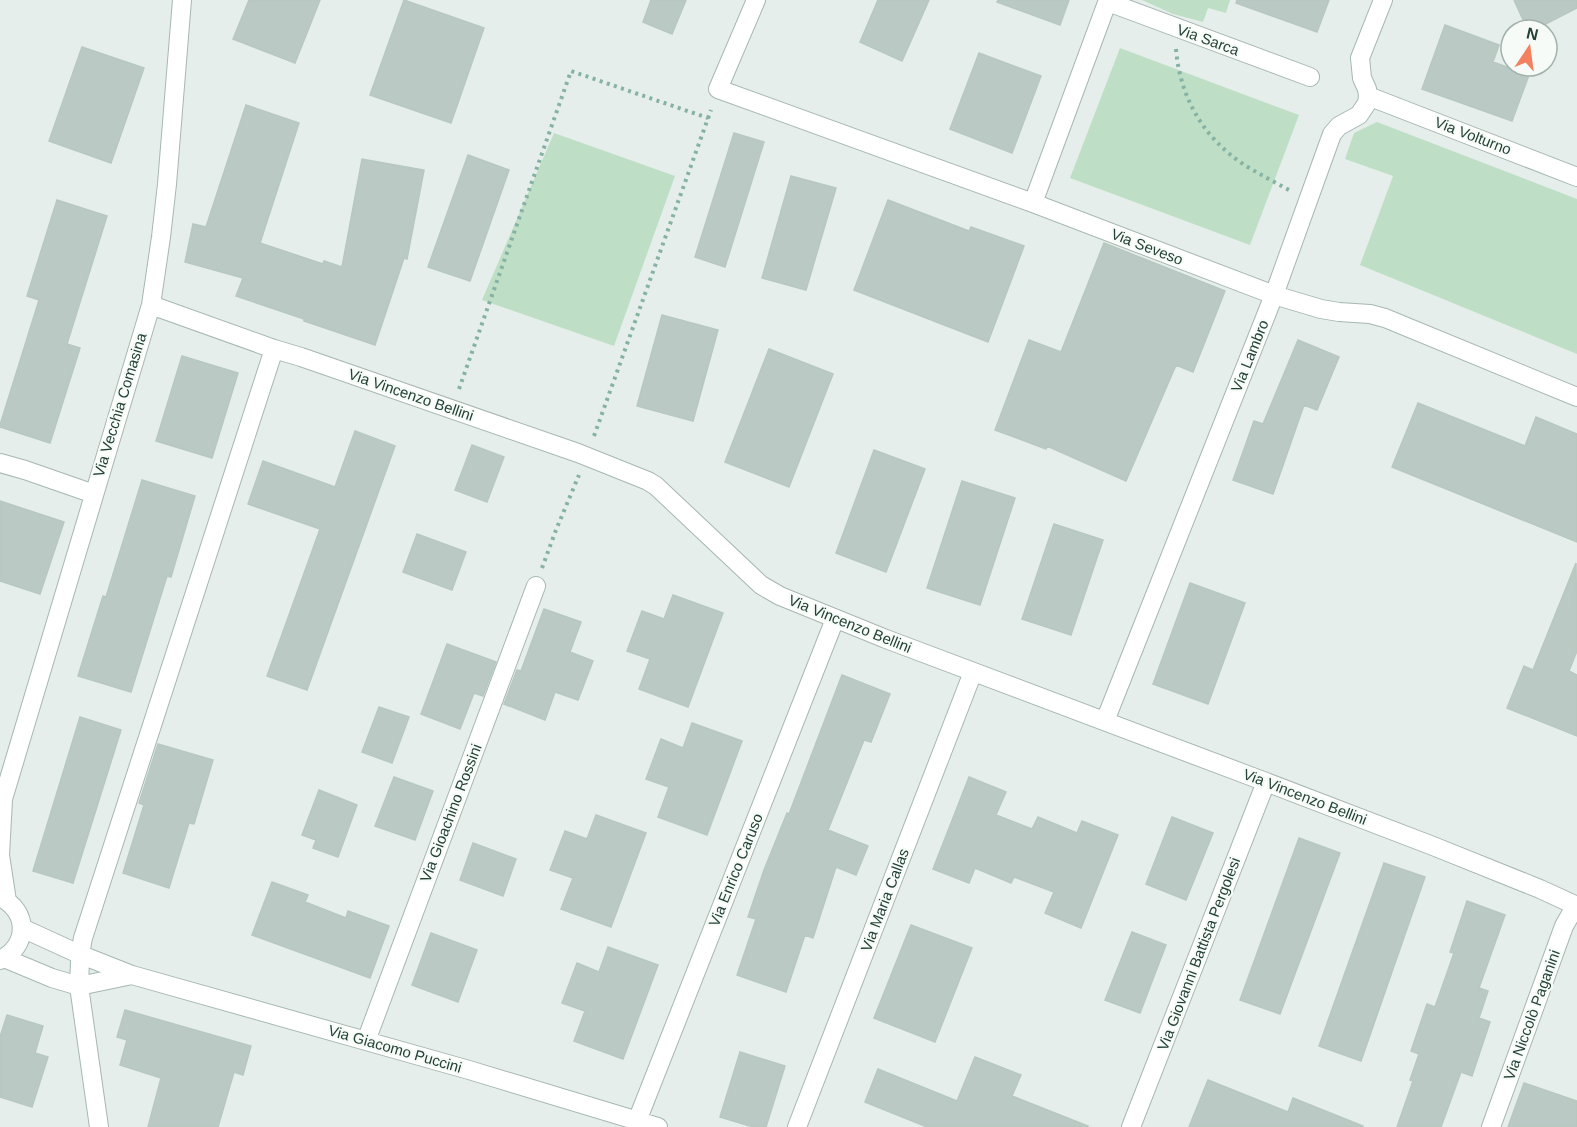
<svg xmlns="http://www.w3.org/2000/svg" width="1577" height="1127" font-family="Helvetica,sans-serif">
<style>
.green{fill:#bedfc6}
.building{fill:#bac9c3;stroke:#b7c8c1;stroke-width:1.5}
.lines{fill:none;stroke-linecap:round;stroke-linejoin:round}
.minor-casing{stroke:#a7b7b1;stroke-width:20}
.path{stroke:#85b2a3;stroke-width:4;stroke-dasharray:3 4.5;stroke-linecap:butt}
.minor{stroke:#fff;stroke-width:18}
.labels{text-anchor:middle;stroke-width:4.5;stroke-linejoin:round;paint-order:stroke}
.street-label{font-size:15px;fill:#244138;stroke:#f6fbf8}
</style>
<rect width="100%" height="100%" fill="#e5eeea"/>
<path class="green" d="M 1142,0 L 1230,0 L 1226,13 L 1208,8 L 1203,22 L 1173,14 Z
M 1120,48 L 1299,115 L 1250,245 L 1070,178 Z
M 1377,122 L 1577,199 L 1577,354 L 1360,265 L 1393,176 L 1345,159 L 1354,133 Z
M 554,133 L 675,176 L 614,346 L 482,300 Z"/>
<path class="building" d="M 249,0 L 320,0 L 295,63 L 233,39 Z
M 404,0 L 484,28 L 451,123 L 370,95 Z
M 651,0 L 686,0 L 672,34 L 643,22 Z
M 878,0 L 929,0 L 902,61 L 860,42 Z
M 998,0 L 1069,0 L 1060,25 L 997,2 Z
M 1237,0 L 1329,0 L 1317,32 L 1236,3 Z
M 1514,0 L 1577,0 L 1577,8 L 1540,27 L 1524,22 Z
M 1445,25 L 1499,45 L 1493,62 L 1529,75 L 1512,121 L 1422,89 Z
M 82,47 L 144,68 L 111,163 L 49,141 Z
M 979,53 L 1041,76 L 1012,153 L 950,129 Z
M 246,105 L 299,123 L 260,243 L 323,264 L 324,261 L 342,267 L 362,159 L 424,170 L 407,259 L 404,258 L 375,345 L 304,321 L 304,319 L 236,296 L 243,278 L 185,262 L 193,224 L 206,227 Z
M 734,133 L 764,142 L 725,267 L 695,257 Z
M 468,155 L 509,170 L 470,281 L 428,267 Z
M 791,176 L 836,188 L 806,290 L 762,278 Z
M 57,200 L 107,216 L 67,344 L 80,348 L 50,443 L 0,427 L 0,425 L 39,300 L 27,296 Z
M 888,200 L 969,231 L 971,227 L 1024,246 L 988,342 L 854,290 Z
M 1104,243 L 1225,291 L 1193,372 L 1176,365 L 1126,481 L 1047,446 L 1046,449 L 995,430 L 1029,340 L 1061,352 Z
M 662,315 L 718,330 L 693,421 L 637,406 Z
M 1298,340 L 1339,357 L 1317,410 L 1304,405 L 1273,494 L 1233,480 L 1254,421 L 1263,424 Z
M 769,349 L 833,374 L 789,487 L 725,462 Z
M 182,356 L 238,373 L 212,458 L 156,441 Z
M 1418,403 L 1525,446 L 1536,417 L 1577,434 L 1577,542 L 1392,467 Z
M 355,431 L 395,446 L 307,690 L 267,676 L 320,529 L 248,504 L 263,461 L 335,487 Z
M 472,445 L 504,457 L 487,502 L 455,490 Z
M 874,450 L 925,469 L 886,572 L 836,553 Z
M 142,480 L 195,496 L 171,577 L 167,576 L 131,692 L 78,676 L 103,596 L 106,597 Z
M 962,481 L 1015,498 L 980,605 L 927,588 Z
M 0,501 L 64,522 L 40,594 L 0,581 Z
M 1054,524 L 1103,540 L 1071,635 L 1022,619 Z
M 417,534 L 466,552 L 452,590 L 403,572 Z
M 1576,563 L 1577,651 L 1569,671 L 1577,675 L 1577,736 L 1507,708 L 1524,666 L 1533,670 Z
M 1190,583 L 1245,603 L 1208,704 L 1153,684 Z
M 673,595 L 723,613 L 688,707 L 639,689 L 650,659 L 627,651 L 642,611 L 664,619 Z
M 544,609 L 581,622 L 570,652 L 593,661 L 578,700 L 555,692 L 545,720 L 504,704 L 517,670 L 521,671 Z
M 447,644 L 496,662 L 483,696 L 474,693 L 460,729 L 421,714 Z
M 842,675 L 890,694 L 871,742 L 864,740 L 828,830 L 868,846 L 856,875 L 836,867 L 813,938 L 805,935 L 786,992 L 737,975 L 756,919 L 748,917 L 764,870 L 787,813 L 789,814 Z
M 379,707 L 409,717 L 392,763 L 362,752 Z
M 80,717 L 121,730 L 73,883 L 33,871 Z
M 692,723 L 742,741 L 707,835 L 658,817 L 669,787 L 646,779 L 661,739 L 683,748 Z
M 158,744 L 213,760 L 194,824 L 189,823 L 169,888 L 123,873 L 144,805 L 139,803 Z
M 394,777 L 433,791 L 415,840 L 375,826 Z
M 969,777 L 1006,792 L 996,815 L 1032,829 L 1038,817 L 1077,833 L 1082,821 L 1118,835 L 1081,928 L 1045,913 L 1054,892 L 1014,877 L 1011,883 L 975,868 L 969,883 L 933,869 Z
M 319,790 L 357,805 L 338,857 L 313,848 L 316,840 L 302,835 Z
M 596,815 L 646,833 L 611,927 L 561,909 L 573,878 L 550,870 L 565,831 L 587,839 Z
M 1172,817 L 1213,833 L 1186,900 L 1146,884 Z
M 1299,838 L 1340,853 L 1280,1014 L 1240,1000 Z
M 473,843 L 516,859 L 503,896 L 460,880 Z
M 1384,863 L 1425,877 L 1361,1061 L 1319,1046 Z
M 272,882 L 308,895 L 305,902 L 346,918 L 348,911 L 389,926 L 370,978 L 252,935 Z
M 1467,901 L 1505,915 L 1479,988 L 1488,991 L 1479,1018 L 1490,1022 L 1472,1076 L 1461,1072 L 1441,1127 L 1397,1127 L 1413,1081 L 1410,1080 L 1419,1054 L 1411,1051 L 1427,1004 L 1435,1007 L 1454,953 L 1450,952 Z
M 911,925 L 972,948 L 935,1042 L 874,1018 Z
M 1132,932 L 1166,945 L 1140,1013 L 1105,1000 Z
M 431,933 L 477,950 L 458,1002 L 412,985 Z
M 608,947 L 658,965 L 623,1059 L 574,1041 L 585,1011 L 562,1003 L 577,963 L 599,972 Z
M 125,1010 L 251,1046 L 243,1075 L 234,1072 L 218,1127 L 148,1127 L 161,1078 L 120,1065 L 127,1040 L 117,1037 Z
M 7,1015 L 43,1026 L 35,1053 L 48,1057 L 32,1107 L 0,1097 L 0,1037 Z
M 740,1052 L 785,1066 L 766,1127 L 753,1127 L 720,1117 Z
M 975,1057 L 1021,1075 L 1012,1096 L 1088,1126 L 1087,1127 L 927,1127 L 865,1102 L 878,1069 L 957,1101 Z
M 1208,1080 L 1288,1112 L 1293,1098 L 1363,1126 L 1363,1127 L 1189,1127 Z
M 1524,1083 L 1577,1101 L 1577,1127 L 1508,1127 Z"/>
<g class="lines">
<defs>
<path id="minor" d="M 756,0 L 718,89 L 1033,203 L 1274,295 L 1321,309 L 1339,312 L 1370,314 L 1385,318 L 1577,397
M 1108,2 L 1310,77
M 1368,96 L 1577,177
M 1033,203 L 1108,0
M 151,305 L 274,349 L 301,357 L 578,453 L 648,481 L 656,486 L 761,585 L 780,596 L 886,639 L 1266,782 L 1433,846 L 1540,889 L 1577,906
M 0,463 L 25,470 L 94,494
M 1105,721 L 1274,295 L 1332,134 L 1339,126 L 1359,115 L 1367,103 L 1368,96 L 1367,89 L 1362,78 L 1360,58 L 1383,0
M 3,800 L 0,855 L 7,901
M 0,809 L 151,305 L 161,237 L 167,184 L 182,0
M 0,897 C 29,911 29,946 0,960
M 22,928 L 79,954 L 132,975 L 469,1070 L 658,1127
M 4,958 L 52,978 L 79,986 L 132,975
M 366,1041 L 536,586
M 637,1121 L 835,619
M 99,1127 L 79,986 C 80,970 79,955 83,938 L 274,349
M 797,1127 L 973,672
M 1131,1127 L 1266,782
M 1491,1127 L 1564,926 L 1576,905"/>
</defs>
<use href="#minor" class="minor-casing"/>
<path class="path" d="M 1176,49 C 1180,98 1204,139 1246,166 C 1261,175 1276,183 1291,191
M 459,389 L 571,71 L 708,118
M 594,436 L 711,110
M 542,568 L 556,530 L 579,475"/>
<use href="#minor" class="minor"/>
</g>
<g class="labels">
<g class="street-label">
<text transform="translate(1208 40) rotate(20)" y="5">Via Sarca</text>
<text transform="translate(1473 136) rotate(21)" y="5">Via Volturno</text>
<text transform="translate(1147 247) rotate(21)" y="5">Via Seveso</text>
<text transform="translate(1250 356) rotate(-68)" y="5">Via Lambro</text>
<text transform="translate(411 395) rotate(19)" y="5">Via Vincenzo Bellini</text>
<text transform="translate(120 405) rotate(-73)" y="5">Via Vecchia Comasina</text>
<text transform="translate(850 624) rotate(22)" y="5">Via Vincenzo Bellini</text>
<text transform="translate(1305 797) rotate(21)" y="5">Via Vincenzo Bellini</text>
<text transform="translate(451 813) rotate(-69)" y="5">Via Gioachino Rossini</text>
<text transform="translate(736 870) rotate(-68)" y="5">Via Enrico Caruso</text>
<text transform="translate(885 900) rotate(-69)" y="5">Via Maria Callas</text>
<text transform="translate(1199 954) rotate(-69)" y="5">Via Giovanni Battista Pergolesi</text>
<text transform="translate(1532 1015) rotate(-70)" y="5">Via Niccolò Paganini</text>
<text transform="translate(395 1049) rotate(16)" y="5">Via Giacomo Puccini</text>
</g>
</g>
<g transform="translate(1529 48) rotate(13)"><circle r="28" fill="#f6fbf8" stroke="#a2b1ab" stroke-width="1.5"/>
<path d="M0-4.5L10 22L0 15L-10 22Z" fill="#f3805e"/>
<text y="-9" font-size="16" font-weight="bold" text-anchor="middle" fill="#244138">N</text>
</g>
</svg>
